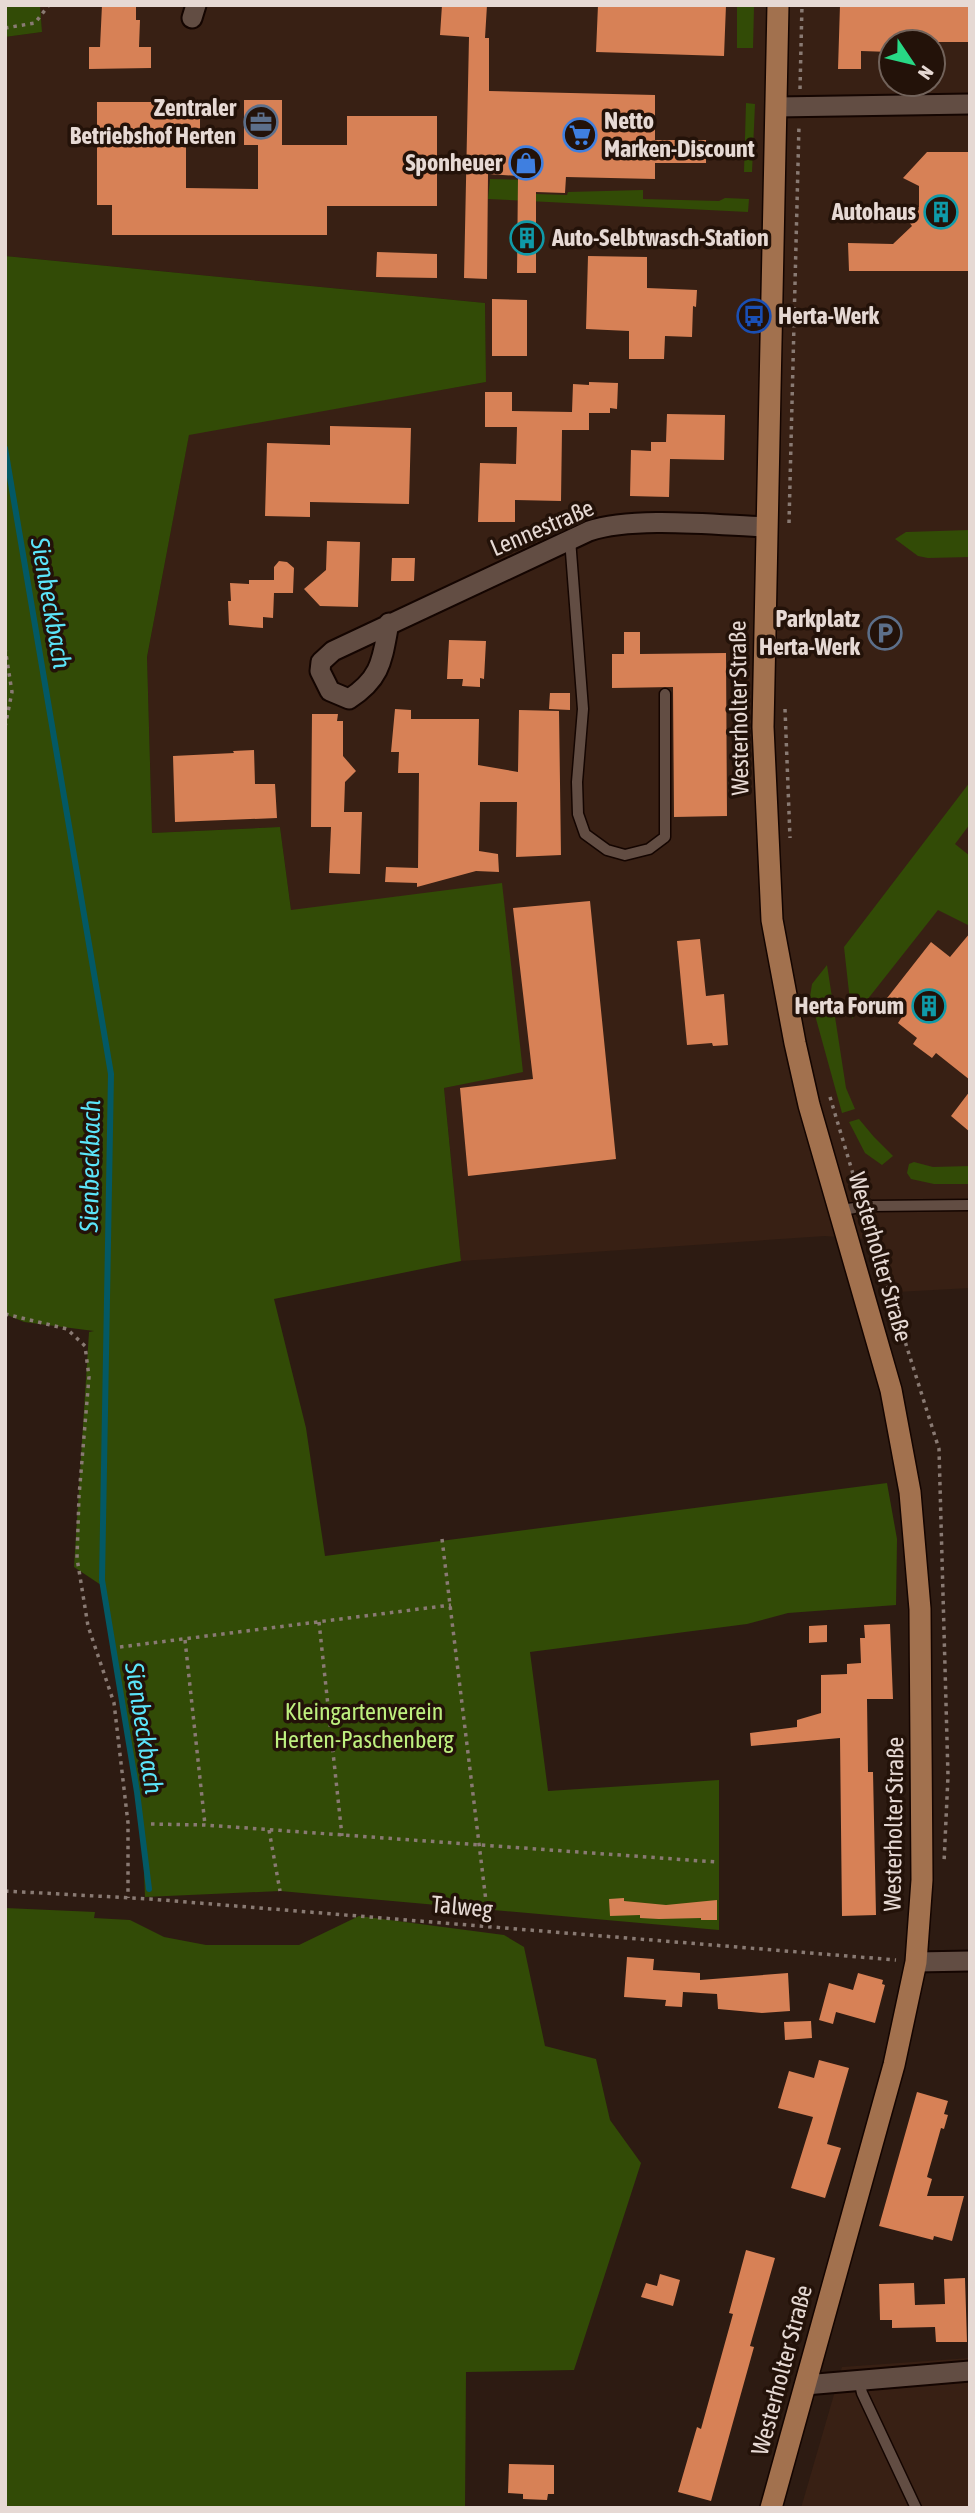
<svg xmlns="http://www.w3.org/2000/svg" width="975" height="2513" font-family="'Asap Condensed',sans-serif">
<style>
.built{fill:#382014;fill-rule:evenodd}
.green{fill:#324b06}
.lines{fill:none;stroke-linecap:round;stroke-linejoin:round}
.stream{stroke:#035965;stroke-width:6}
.building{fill:#d78156}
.service-casing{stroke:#140501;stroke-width:13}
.minor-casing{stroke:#140501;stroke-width:23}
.primary-casing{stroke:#140501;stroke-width:24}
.path{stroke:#897a73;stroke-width:3.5;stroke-dasharray:3.5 5;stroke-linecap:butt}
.service{stroke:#624d43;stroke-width:10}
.minor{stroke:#624d43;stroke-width:19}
.primary{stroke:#a2714e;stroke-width:21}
.labels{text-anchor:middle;stroke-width:7;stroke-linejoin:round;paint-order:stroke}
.poi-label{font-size:24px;font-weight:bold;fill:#e6d9d4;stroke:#231209;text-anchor:end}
.street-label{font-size:24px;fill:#e6d9d4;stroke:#231209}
.park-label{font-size:24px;fill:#bef07f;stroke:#231209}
.water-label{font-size:26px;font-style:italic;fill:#5be4f9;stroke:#231209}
</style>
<rect width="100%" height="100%" fill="#2d1b12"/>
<path class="built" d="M 40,5 L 970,5 L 970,1288 L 897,1292 L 879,1240 L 825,1236 L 461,1261 L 444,1088 L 523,1071 L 291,910 L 280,827 L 152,833 L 147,657 L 189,434 L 486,382 L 485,303 L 5,256 L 5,37 L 42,32 ZM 891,42 L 933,42 L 933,84 L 891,84 Z
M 970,2358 L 970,2508 L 801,2508 L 842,2367 Z"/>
<path class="green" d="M 5,5 L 40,5 L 42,32 L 5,37 Z
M 737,6 L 754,7 L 753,48 L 737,48 Z
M 746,103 L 755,104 L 752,172 L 744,172 Z
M 490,179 L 535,180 L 536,194 L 567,195 L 568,192 L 643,190 L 643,199 L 719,201 L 725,198 L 749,199 L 748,212 L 488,199 Z
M 5,256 L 485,303 L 486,382 L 189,435 L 147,657 L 152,833 L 280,827 L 291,910 L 502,883 L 523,1072 L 444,1088 L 461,1261 L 274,1299 L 306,1428 L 325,1556 L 887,1483 L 897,1539 L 896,1605 L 788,1613 L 747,1624 L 530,1652 L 548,1791 L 719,1780 L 719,1930 L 280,1891 L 145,1897 L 142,1820 L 104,1587 L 74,1567 L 89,1332 L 94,1331 L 24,1322 L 5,1314 Z
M 970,530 L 970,557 L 928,558 L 918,556 L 895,539 L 906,532 Z
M 970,782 L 970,824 L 955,844 L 970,856 L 970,926 L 938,910 L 852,1019 L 844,947 Z
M 827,965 L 846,1088 L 855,1109 L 842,1113 L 810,997 L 812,984 Z
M 859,1119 L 874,1137 L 893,1156 L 882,1165 L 865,1153 L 849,1122 Z
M 914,1162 L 933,1167 L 970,1166 L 970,1184 L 934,1184 L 911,1179 L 907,1173 L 909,1164 Z
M 5,1908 L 95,1912 L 94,1918 L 130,1920 L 164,1937 L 206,1945 L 299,1945 L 359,1916 L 504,1935 L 524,1947 L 545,2046 L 596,2059 L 610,2120 L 641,2163 L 574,2370 L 466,2372 L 465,2508 L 5,2508 Z"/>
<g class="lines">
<path class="stream" d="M 5,448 L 111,1074 L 102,1580 L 137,1792 L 149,1889"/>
</g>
<path class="building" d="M 102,5 L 136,5 L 136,20 L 140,20 L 139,47 L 151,47 L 151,68 L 89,69 L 89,47 L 100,47 Z
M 442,5 L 487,5 L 485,38 L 489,38 L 489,91 L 655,95 L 655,140 L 706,140 L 706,163 L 655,163 L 655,179 L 566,177 L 565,193 L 536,192 L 536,273 L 517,273 L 518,176 L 488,174 L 487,279 L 464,278 L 469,37 L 440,35 Z
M 598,5 L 726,5 L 724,56 L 596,52 Z
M 840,5 L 970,5 L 970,42 L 891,42 L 891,52 L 861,51 L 861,69 L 838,69 Z
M 244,100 L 282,100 L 282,145 L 347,145 L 347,116 L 437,116 L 437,206 L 327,206 L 327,235 L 112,235 L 112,205 L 97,205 L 97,102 L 200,102 L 200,145 L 186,145 L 186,188 L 258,189 L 258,145 L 244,145 Z
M 927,152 L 970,152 L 970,271 L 849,271 L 848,243 L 893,244 L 912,226 L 905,217 L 919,207 L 919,186 L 903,178 Z
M 377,252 L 437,254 L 437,278 L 376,277 Z
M 588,256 L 647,257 L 647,288 L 697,290 L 696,307 L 693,306 L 692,337 L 665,336 L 664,359 L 629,359 L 629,331 L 586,329 Z
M 492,299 L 527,300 L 527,356 L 492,356 Z
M 589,382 L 618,383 L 617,409 L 610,408 L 610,413 L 589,413 L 589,430 L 562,430 L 561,501 L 515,500 L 515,522 L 478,522 L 480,463 L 516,464 L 517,427 L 485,427 L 485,392 L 512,392 L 512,411 L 572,412 L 573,384 L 589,385 Z
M 667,414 L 725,415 L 724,460 L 670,459 L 669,497 L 630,496 L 631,450 L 651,451 L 651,442 L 666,442 Z
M 330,426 L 411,428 L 409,504 L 310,502 L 310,517 L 265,516 L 267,443 L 330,445 Z
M 327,541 L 360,542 L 358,607 L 320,606 L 304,589 L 326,570 Z
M 392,558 L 415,558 L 414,581 L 391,581 Z
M 279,561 L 287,562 L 294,568 L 293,593 L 274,593 L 273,618 L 263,617 L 263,628 L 229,625 L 228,601 L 231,601 L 230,583 L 249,584 L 249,580 L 274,580 L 274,567 Z
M 624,632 L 640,632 L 640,654 L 726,653 L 727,816 L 674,817 L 673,687 L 612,688 L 612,654 L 624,654 Z
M 449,640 L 486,641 L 484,679 L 480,678 L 480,687 L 462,686 L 463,679 L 447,679 Z
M 550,693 L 570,693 L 570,710 L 549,709 Z
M 395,709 L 411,710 L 411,719 L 479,719 L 478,765 L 518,772 L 519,710 L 559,711 L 561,855 L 516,857 L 517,802 L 480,802 L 479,851 L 498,854 L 499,872 L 476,871 L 417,887 L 417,883 L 385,882 L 386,867 L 418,868 L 419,773 L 398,773 L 399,752 L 391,752 Z
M 312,714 L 338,714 L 337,721 L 343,721 L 343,756 L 356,771 L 345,782 L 344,812 L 362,812 L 360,874 L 329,873 L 331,827 L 311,827 Z
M 254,750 L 255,784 L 275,784 L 277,818 L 175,822 L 173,756 L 234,753 L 233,751 Z
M 590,901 L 616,1159 L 468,1176 L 460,1088 L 533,1079 L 513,908 Z
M 970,933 L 970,1080 L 936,1053 L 932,1058 L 913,1044 L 917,1038 L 898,1023 L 902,1017 L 884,1002 L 931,942 L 950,957 Z
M 700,939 L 706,996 L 724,994 L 728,1045 L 713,1046 L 712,1043 L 687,1045 L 677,941 Z
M 970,1091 L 970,1132 L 951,1116 Z
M 890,1624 L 893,1699 L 867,1699 L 868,1772 L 873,1772 L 876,1915 L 842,1916 L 840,1738 L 751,1746 L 750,1733 L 797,1727 L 797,1720 L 821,1713 L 821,1675 L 847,1674 L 847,1664 L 861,1663 L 860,1638 L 865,1638 L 864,1625 Z
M 827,1625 L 827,1642 L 809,1643 L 809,1626 Z
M 624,1898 L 624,1901 L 666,1905 L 717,1900 L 717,1920 L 701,1920 L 701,1918 L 659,1919 L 640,1918 L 640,1915 L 610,1916 L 609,1899 Z
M 627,1957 L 654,1959 L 653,1970 L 700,1973 L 700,1980 L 788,1973 L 790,2011 L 762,2013 L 718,2009 L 717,1994 L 683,1992 L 682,2007 L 665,2006 L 666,2000 L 624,1997 Z
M 858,1973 L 883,1980 L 882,1984 L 885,1985 L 875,2023 L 836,2012 L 833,2024 L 819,2020 L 829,1983 L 853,1990 Z
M 811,2021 L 812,2038 L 785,2040 L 784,2022 Z
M 819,2060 L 849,2068 L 827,2144 L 841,2148 L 825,2198 L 791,2188 L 813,2117 L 778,2108 L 789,2071 L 814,2078 Z
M 917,2092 L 948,2101 L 944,2114 L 948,2115 L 944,2129 L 941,2128 L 927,2177 L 932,2179 L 927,2196 L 964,2196 L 952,2241 L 934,2236 L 933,2240 L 879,2226 Z
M 746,2250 L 775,2258 L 750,2346 L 754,2347 L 711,2501 L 678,2492 L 697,2427 L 701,2429 L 733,2314 L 729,2313 Z
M 660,2274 L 680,2280 L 673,2306 L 641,2297 L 646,2283 L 657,2286 Z
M 965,2278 L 967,2342 L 936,2342 L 935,2327 L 892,2328 L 892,2320 L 880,2320 L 879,2284 L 914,2283 L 915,2305 L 945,2304 L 944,2279 Z
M 509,2464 L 554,2465 L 554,2494 L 548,2494 L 547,2500 L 523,2499 L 523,2494 L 508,2493 Z"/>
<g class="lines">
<defs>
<path id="service" d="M 570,539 L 583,709 L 577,782 L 578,814 L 585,834 L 607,850 L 625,855 L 649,849 L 665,837 L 665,694
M 840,1210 L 870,1206 L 970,1205
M 859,2380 L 862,2393 L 916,2508"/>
<path id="minor" d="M 192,18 L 196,5
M 776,107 L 970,104
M 389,623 C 382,659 382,678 349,699 L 330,691 L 320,671 L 321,662 L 333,651 L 589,531 C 633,516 716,525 765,527
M 916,1962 L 970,1961
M 805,2385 L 970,2371"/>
<path id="primary" d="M 771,2508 L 894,2065 L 916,1962 L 922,1880 L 920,1609 L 910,1492 L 891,1390 L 809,1105 L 795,1043 L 772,920 L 763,727 L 778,5"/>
</defs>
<use href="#service" class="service-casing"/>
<use href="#minor" class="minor-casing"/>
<use href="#primary" class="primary-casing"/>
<path class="path" d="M 5,28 L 35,23 L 49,5
M 800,89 L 802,5
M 789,523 L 799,125
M 5,648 L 12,692 L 5,727
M 785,709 L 790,838
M 830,1097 L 859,1194
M 867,1221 L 939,1449 L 948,1776 L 944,1863
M 5,1314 L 67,1329 L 85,1346 L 89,1377 L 79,1496 L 77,1558 L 88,1626 L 114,1703 L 128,1823 L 128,1898
M 442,1539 L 489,1926
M 319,1622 L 342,1836
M 185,1640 L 205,1825
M 120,1647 L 451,1605
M 151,1824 L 205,1825 L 716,1862
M 269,1830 L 280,1891
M 5,1891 L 150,1899 L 896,1960"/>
<use href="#service" class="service"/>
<use href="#minor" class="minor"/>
<use href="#primary" class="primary"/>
</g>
<defs>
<symbol id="office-ring" viewBox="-11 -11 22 22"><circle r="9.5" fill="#231209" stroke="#5c6f8a" stroke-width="1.5"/><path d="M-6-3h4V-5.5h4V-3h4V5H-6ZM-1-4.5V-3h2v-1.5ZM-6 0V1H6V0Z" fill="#5c6f8a"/></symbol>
<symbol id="supermarket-ring" viewBox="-11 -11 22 22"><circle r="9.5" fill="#231209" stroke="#3f7fe0" stroke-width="1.5"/><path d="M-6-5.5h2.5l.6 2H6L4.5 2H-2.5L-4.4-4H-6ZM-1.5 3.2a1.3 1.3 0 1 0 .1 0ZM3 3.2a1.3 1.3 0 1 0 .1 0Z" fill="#3f7fe0"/></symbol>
<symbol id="shop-ring" viewBox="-11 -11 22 22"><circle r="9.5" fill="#231209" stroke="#3f7fe0" stroke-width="1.5"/><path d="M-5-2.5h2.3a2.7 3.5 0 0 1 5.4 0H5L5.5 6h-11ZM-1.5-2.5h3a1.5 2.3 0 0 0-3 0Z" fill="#3f7fe0"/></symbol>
<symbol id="building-ring" viewBox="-11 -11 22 22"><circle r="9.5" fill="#231209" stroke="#0f9aa8" stroke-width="1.5"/><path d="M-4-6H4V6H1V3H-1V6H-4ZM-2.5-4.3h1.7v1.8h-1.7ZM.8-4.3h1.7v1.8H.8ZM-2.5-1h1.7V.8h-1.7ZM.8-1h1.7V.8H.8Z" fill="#0f9aa8"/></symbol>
<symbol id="bus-ring" viewBox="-11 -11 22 22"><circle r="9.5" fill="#231209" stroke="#1a4fb4" stroke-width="1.5"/><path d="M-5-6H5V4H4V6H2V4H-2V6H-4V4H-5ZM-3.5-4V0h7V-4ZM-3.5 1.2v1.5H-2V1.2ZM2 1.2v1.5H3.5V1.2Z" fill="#1a4fb4"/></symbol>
<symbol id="parking-ring" viewBox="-11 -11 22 22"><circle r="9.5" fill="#231209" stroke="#5c6f8a" stroke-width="1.5"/><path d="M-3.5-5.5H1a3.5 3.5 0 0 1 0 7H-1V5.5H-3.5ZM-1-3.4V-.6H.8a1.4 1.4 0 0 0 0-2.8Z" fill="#5c6f8a"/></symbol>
</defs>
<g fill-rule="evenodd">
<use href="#office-ring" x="242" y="103" width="38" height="38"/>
<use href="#supermarket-ring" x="561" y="116" width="38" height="38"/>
<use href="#shop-ring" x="507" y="144" width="38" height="38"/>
<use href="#building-ring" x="922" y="193" width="38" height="38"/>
<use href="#building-ring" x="508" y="219" width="38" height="38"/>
<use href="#bus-ring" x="735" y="297" width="38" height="38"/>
<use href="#parking-ring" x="866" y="614" width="38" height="38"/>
<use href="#building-ring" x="910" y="987" width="38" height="38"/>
</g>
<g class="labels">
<g class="poi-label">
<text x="236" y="116">Zentraler<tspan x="236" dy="28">Betriebshof Herten</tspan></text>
<text x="604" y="129" text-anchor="start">Netto<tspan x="604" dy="28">Marken-Discount</tspan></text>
<text x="502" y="171">Sponheuer</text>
<text x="916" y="220">Autohaus</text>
<text x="552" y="246" text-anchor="start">Auto-Selbtwasch-Station</text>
<text x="778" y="324" text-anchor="start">Herta-Werk</text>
<text x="860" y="627">Parkplatz<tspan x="860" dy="28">Herta-Werk</tspan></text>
<text x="904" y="1014">Herta Forum</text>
</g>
<g class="street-label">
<text transform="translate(542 528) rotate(-23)" y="8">Lennestraße</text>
<text transform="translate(739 708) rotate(-91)" y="8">Westerholter Straße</text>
<text transform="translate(880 1257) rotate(74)" y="8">Westerholter Straße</text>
<text transform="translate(894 1824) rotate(-89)" y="8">Westerholter Straße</text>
<text transform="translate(462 1907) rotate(5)" y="8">Talweg</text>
<text transform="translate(782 2370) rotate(-75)" y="8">Westerholter Straße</text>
</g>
<g class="park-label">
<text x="364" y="1720">Kleingartenverein<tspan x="364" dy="28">Herten-Paschenberg</tspan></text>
</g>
<g class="water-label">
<text transform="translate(51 603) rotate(80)" y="9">Sienbeckbach</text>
<text transform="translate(90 1166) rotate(-89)" y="9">Sienbeckbach</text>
<text transform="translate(144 1728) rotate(81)" y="9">Sienbeckbach</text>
</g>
</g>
<rect width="975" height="2513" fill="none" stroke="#e6d9d4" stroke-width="14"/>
<g transform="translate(912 63) rotate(125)"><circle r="33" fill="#231209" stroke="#71625a" stroke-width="2"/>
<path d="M0-5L12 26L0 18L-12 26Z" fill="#28d885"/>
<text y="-10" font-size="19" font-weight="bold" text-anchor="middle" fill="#e6d9d4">N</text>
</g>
</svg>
